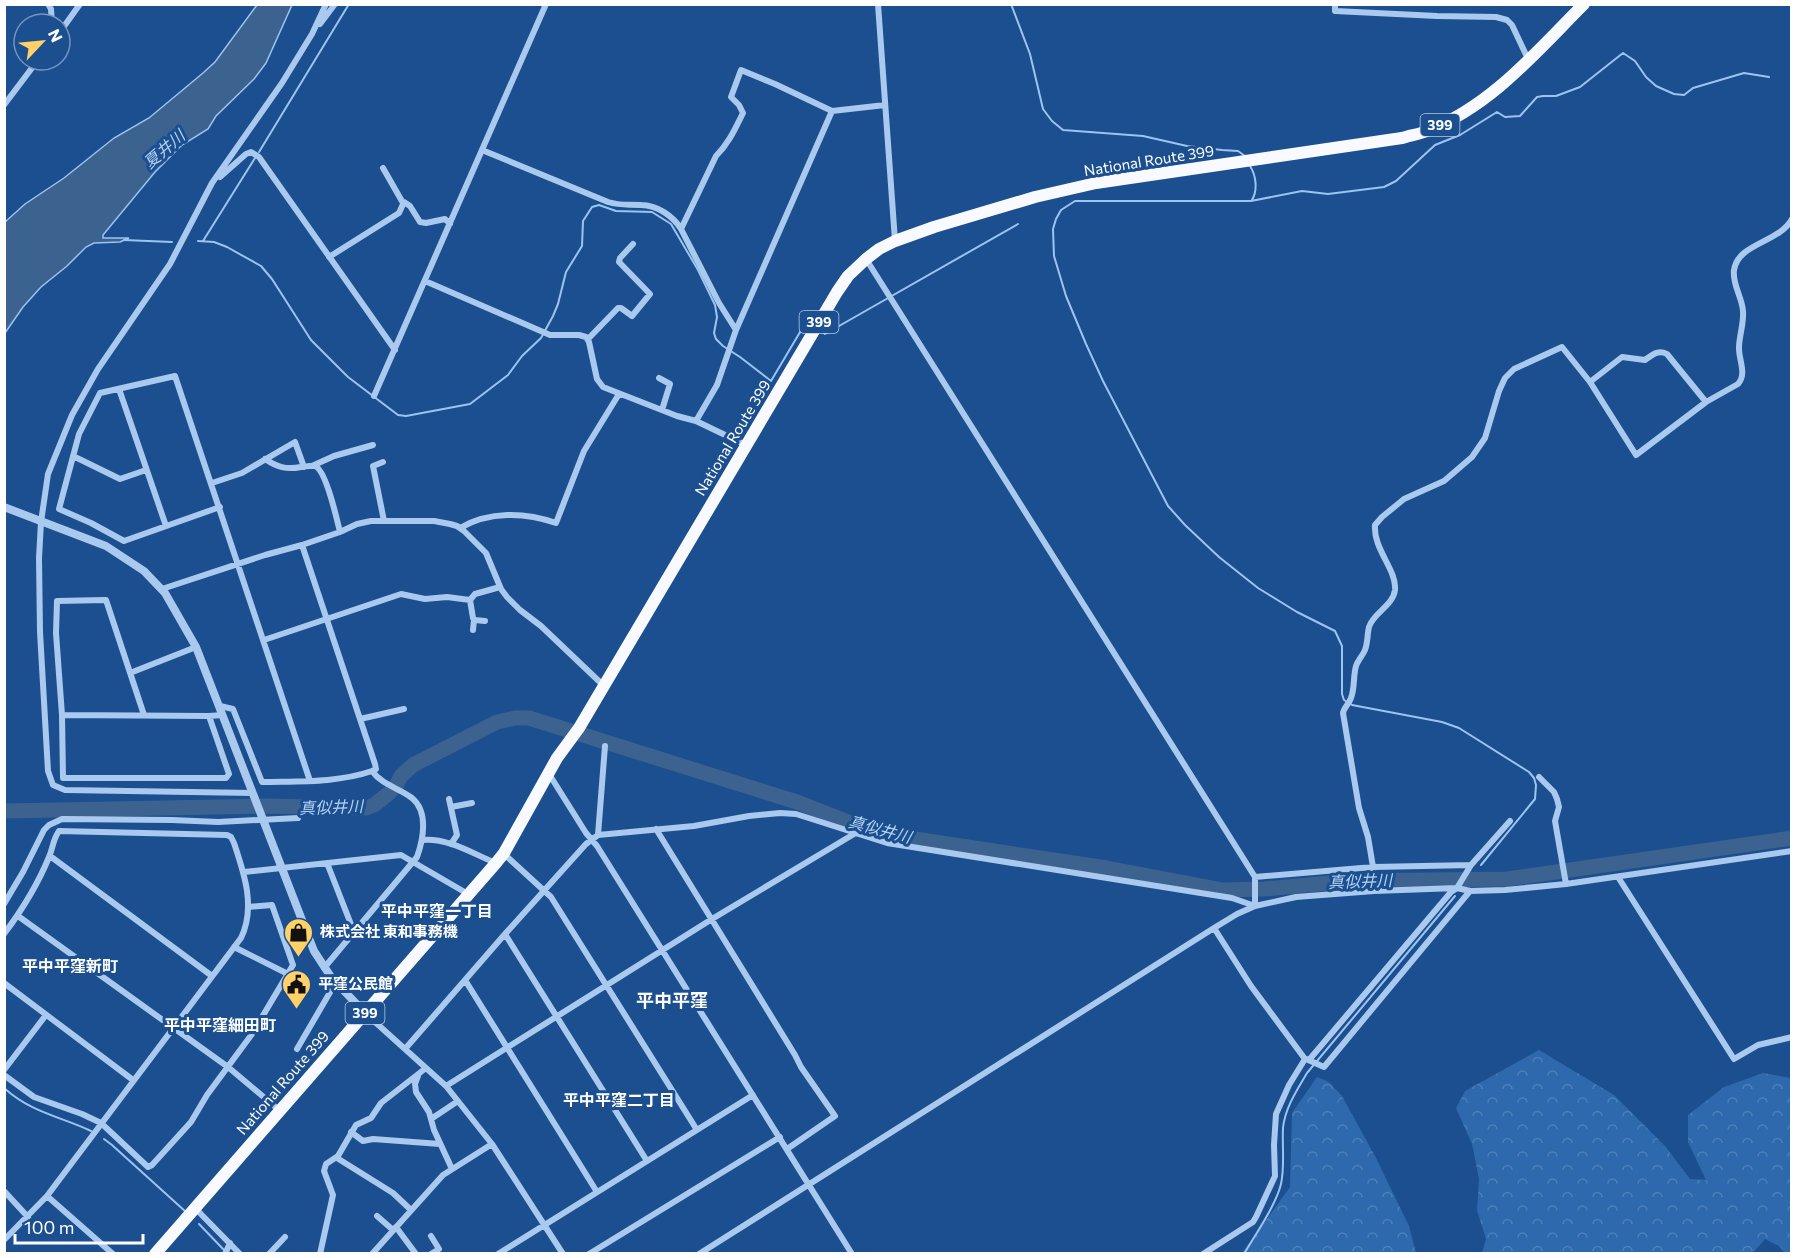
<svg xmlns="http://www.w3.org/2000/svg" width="1796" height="1258" font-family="Commissioner,'Noto Sans JP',sans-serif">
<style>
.forest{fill:url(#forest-crowns)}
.water{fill:#3c6290;stroke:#9cc4f0;stroke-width:1.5}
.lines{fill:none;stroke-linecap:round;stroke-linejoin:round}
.stream{stroke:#9cc4f0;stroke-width:2}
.river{stroke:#3c6290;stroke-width:15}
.minor{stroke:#a9c9ee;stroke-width:6}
.tertiary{stroke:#a9c9ee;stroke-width:8}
.trunk{stroke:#f8faff;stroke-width:12}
.labels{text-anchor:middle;stroke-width:6;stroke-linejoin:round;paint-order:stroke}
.shield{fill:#1b4f8f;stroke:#bbcadd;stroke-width:1.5}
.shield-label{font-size:14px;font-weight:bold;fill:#fff}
.street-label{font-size:15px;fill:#fff;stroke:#1b4f8f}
.poi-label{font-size:15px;font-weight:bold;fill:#fff;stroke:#1b4f8f;text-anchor:start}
.water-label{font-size:16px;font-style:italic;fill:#b5d3f5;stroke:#1b4f8f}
.neighbourhood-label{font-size:16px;font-weight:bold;fill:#fff;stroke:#1b4f8f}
.quarter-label{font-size:18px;font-weight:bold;fill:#fff;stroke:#1b4f8f}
</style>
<defs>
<pattern id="forest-crowns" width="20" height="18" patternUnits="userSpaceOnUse" patternTransform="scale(1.5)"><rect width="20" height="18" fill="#2e69ad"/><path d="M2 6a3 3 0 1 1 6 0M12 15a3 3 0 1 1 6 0" fill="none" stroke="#4d80b9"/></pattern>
</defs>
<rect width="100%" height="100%" fill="#1b4f8f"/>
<path class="forest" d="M 1539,1050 L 1614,1095 L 1665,1146 L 1690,1179 L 1706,1180 L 1688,1142 L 1688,1115 L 1724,1087 L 1763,1073 L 1791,1078 L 1791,1253 L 1785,1253 L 1779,1246 L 1765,1239 L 1753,1253 L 1482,1253 L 1486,1239 L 1477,1210 L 1479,1179 L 1472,1144 L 1456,1108 L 1465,1091 Z
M 1317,1077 L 1329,1082 L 1342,1096 L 1376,1158 L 1409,1226 L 1416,1253 L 1242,1253 L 1290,1187 L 1292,1113 Z"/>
<path class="water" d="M 257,5 L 292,5 L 266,63 L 254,79 L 216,116 L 208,129 L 182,145 L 155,172 L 103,235 L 103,238 L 129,238 L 120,242 L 94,243 L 86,247 L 67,266 L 41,287 L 23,307 L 5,333 L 5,222 L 25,204 L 64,178 L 114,138 L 149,118 L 203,73 L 215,62 Z"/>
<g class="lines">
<path class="stream" d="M 1011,4 L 1030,54 L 1043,109 L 1052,121 L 1063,130 L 1143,136 L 1187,146 L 1222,150 L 1238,151 L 1245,156
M 259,152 L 349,4
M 1250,166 C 1256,175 1258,190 1252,200
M 124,240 L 172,242
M 198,241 L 214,242 L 227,247 L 261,266 L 272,279 L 311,340 L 348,377 L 398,415 L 406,416 L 470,404 L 508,375 L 522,356 L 541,338 L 553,316 L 558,304 L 566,272 L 582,246 L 583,221 L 592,207 L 599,205 L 616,211 L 652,212 L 671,224 L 698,270 L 715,305 L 717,317 L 714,333 L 716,339 L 723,346 L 740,357 L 771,381 L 806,322 L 809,324
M 203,241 L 255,158
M 821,331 L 825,334 L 1018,224
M 1481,865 L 1535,799 L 1536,785 L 1534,778 L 1529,772 L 1459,728 L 1442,722 L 1352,705 L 1344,700 L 1342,694 L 1342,646 L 1335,631 L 1297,612 L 1258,588 L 1219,557 L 1185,525 L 1168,506 L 1103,381 L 1086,344 L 1066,296 L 1054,256 L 1053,229 L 1056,219 L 1061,210 L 1075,201 L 1251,201 L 1302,191 L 1328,194 L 1384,187 L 1396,181 L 1435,145 L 1460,135 L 1497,112 L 1505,117 L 1520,116 L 1537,97 L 1543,96 L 1556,96 L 1580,87 L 1623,53 L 1635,61 L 1646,77 L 1656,86 L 1674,94 L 1684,95 L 1693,88 L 1744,73 L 1769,77
M 4,1088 C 32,1113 59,1116 91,1131
M 104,1139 L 112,1145 L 186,1212
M 199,1224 L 225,1251
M 1244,1254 C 1255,1235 1276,1205 1281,1184 C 1285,1166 1282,1146 1283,1128 C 1285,1108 1297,1090 1307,1073 L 1455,896"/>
<path class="river" d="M 4,811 L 266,806 L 366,808 L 374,805 L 388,794 L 396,786 L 401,776 L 413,765 L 497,722 L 515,718 L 529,718 L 797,802 L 861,827 L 889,835 L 1107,868 L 1223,890 L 1264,889 L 1352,881 L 1507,879 L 1792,838"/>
<path class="minor" d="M 48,4 L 51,9 L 52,24
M 878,4 L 895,241
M 1335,4 L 1335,11 L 1437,16 L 1496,17 L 1507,20 L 1512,25 L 1528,59
M 320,24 L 335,4
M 60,32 L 80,4
M 4,105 L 38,60
M 482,150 L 608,202 C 621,206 628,204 641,205 C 657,205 673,216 681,229 L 719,303 L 736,330
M 383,168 L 403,203
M 220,177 L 246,154 L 251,152 L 259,157 L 395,350
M 681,229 L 716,156 C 729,143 735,129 743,113 L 739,105 L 731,97 L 741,70 L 775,84 L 832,111 L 885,105
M 329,257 L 399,213 L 404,202 L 410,206 L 420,222 L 426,223 L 445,219 L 450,224
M 866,259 L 1255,877 L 1255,906
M 425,281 L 550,335 L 579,335 L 586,337 L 589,342 L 597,379 L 603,387 L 677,416 L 696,421 L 746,445
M 588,339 L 618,308 L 621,308 L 632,316 L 650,294 L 619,262 L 620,258 L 633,244
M 659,378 L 670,384 L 662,410
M 1590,382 L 1622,357 L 1645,360 C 1652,355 1658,349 1667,354 L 1706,402
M 119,389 L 166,526
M 374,396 L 546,4
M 696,421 L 717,385 L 736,330 L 832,111
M 73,456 L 120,479 L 146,470
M 265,459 C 277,467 286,470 301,467 C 305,467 311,465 315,466 C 326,470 337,520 340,532
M 383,462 L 373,466 L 384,521
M 312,466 L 334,456 L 373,445
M 212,483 L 242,473 L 295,442 L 304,467
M 220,507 L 124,541 L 91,523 L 59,509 L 79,434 L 100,393 L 175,376 L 310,781
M 460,528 C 489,511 525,512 556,523 L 584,451 L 619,394
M 302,545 L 375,764 L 376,769 L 372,771
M 162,589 L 265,555 L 302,545 L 340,532 L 357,524 L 371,521 L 434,521 L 450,524 L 457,526 L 464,531 L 486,553 L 501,589 L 507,597 L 520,610 L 541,626 L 604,686
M 485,621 L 475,620 L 473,618 L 470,600 L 475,594 L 500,587
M 473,630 L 474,620
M 264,640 L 401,594 L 425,599 L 447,597 L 470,600
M 130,673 L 196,647
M 220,706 L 233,709 L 262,782 C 299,781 337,783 372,771
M 62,715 L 209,716 L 223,715
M 144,715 L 106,600 L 57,601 L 56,633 L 62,715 L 63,778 L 226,778 L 229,774 L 209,716
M 360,719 L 404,709
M 549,774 L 586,833 L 597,846 L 852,1254
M 1539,777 L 1554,792 L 1557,799 L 1559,807 L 1555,821 L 1566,884
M 253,793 L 65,790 L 53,785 L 48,771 L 40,632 L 39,558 L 41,522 L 48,474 L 72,415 L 98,369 L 170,264 L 212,183 L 282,83 L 312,34 L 326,4
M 449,799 L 457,835 L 451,844
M 451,807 L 472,803
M 656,829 L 795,1055 L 801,1067 L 835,1116 L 787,1149
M 598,835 L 605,746
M 423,840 C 449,838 473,854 496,863
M 504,854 L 551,897 L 697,1130
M 50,856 L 212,976
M 327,863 L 354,932
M 1471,865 L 1510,821
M 244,872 L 401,855 L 468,894
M 1255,877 L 1373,867 L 1368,837 L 1359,808 L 1343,713 C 1344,707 1349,704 1351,698 C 1355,688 1353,676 1356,666 C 1358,660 1363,655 1365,650 C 1368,642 1367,635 1369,627 C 1373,613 1393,606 1395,590 C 1397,570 1373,549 1375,525 L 1382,517 L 1404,499 L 1444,481 L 1472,457 L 1485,438 L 1499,391 L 1505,378 L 1514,369 L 1562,347 L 1590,382 L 1636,455 L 1706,402 L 1738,384 C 1747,374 1739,361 1739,348 C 1739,336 1744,324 1743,311 C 1742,297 1732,284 1734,270 C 1738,243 1779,243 1792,219
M 1618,877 L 1734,1059 L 1758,1045 L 1792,1037
M 4,904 L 23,872 L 44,830 L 49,825 L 62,819 L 172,820 L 218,822 L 298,818
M 18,916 L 228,1067 L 279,1110
M 4,934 C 22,910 38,884 49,857 C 53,848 53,839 59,831 L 227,835 L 231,837 L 234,843 C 244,873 256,907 241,938 L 47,1196 L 4,1240
M 505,934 L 647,1161
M 234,947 L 288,974
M 324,968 L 417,857 C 423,840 429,812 412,798 C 399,788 382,785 372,771
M 465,980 L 597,1192
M 4,983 L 133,1080
M 365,1013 L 446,1086 L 492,1144 L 563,1254
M 297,1049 L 336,982
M 405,1049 L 505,934 L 586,844 L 598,835 L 694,826 L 749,816 L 780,813 L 796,814 L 887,843 L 1232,898 L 1255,906
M 1306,1059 L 1324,1067 L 1470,891
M 1309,1060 L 1451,892 L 1457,888 L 1471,865 L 1373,867 L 1374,891
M 4,1070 L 46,1015
M 4,1075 L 34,1097 L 82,1114 L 101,1123 L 148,1167 L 152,1165 L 191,1122 L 207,1095 L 252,1034 L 293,965 L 272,905 L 248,907
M 418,1076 L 415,1084 L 416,1092 L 429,1112 L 434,1130 L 452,1169
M 446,1086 L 712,919 L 854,834
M 431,1119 L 458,1101
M 351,1132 L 363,1141 L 373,1139 L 440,1144
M 337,1158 L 393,1193 L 411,1210
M 4,1191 L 28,1217
M 47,1196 L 113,1254
M 195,1208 L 240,1254
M 377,1216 L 393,1230
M 396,1227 L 416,1254
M 225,1254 L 230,1243
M 269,1254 L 285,1237
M 320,1254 L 333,1195 L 324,1171 L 326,1164 L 338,1156 L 356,1125 L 371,1118 L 381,1103 L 426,1068
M 372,1254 L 443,1175 L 492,1144
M 431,1254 L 439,1249 L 431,1236
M 498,1254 L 753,1095
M 589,1254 L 780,1137
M 699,1254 L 1214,928 L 1237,914 L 1255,906 L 1296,897 L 1374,891 L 1457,888 L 1470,891 L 1505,890 L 1566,884 L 1792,851
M 1203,1254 L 1253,1222 L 1256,1217 L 1275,1176 L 1274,1145 L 1276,1114 L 1289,1085 L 1305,1059 L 1251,986 L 1214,928"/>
<path class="tertiary" d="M 4,507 L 106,546 L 144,571 L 165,593 L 196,647 L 314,951 L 331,977 L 365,1013"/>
<path class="trunk" d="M 155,1254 L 496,863 L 504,853 L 557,758 L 579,728 L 837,292 L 848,276 L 866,259 L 879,249 L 895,241 L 934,227 L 1035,197 L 1096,183 L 1402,138 C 1411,135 1421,134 1429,130 C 1492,105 1537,51 1584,4"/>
</g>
<defs>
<symbol id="shop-pin" viewBox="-11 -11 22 30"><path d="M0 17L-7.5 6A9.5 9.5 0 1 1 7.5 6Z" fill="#ffd166" stroke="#1b4f8f"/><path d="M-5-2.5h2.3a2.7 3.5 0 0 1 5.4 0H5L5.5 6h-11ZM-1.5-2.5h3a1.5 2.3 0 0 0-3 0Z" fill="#111"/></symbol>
<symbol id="civic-pin" viewBox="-11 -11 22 30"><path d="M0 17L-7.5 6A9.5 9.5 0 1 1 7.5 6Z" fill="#ffd166" stroke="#1b4f8f"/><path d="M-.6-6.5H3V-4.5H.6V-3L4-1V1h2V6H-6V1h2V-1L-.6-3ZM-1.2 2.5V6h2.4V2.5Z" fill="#111"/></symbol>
</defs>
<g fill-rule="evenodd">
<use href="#shop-pin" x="282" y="916" width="33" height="45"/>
<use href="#civic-pin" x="280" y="968" width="33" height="45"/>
</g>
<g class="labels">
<g class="shield">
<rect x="1420.5" y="114" width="39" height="22" rx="4.5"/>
<rect x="799.5" y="311" width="39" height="22" rx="4.5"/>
<rect x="345.5" y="1002" width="39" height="22" rx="4.5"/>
</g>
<g class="shield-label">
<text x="1440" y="130">399</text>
<text x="819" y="327">399</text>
<text x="365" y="1018">399</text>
</g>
<g class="street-label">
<text transform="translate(1149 161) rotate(-9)" y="5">National Route 399</text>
<text transform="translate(733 438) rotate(-59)" y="5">National Route 399</text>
<text transform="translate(283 1083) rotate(-49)" y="5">National Route 399</text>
</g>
<g class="poi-label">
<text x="320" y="937">株式会社 東和事務機</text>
<text x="318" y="989">平窪公民館</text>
</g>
<g class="water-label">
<text transform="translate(164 149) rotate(-41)" y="6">夏井川</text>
<text transform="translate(331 807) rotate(-2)" y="6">真似井川</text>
<text transform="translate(880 829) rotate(15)" y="6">真似井川</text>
<text transform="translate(1360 881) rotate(-2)" y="6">真似井川</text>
</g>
<g class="neighbourhood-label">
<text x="437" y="917">平中平窪一丁目</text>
<text x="70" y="972">平中平窪新町</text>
<text x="220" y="1031">平中平窪細田町</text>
<text x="619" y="1106">平中平窪二丁目</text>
</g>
<g class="quarter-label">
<text x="672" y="1007">平中平窪</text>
</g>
</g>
<rect width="1796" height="1258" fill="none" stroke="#ffffff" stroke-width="12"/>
<g transform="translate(42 42) rotate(64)"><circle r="28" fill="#1b4f8f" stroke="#7695bc" stroke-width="1.5"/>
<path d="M0-4.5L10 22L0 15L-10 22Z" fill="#ffd166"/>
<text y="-9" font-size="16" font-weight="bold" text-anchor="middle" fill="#ffffff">N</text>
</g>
<path d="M15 1234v9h128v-9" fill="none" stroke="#ffffff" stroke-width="3"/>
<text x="24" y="1234" font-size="18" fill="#ffffff" stroke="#1b4f8f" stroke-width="4.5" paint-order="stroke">100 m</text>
</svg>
